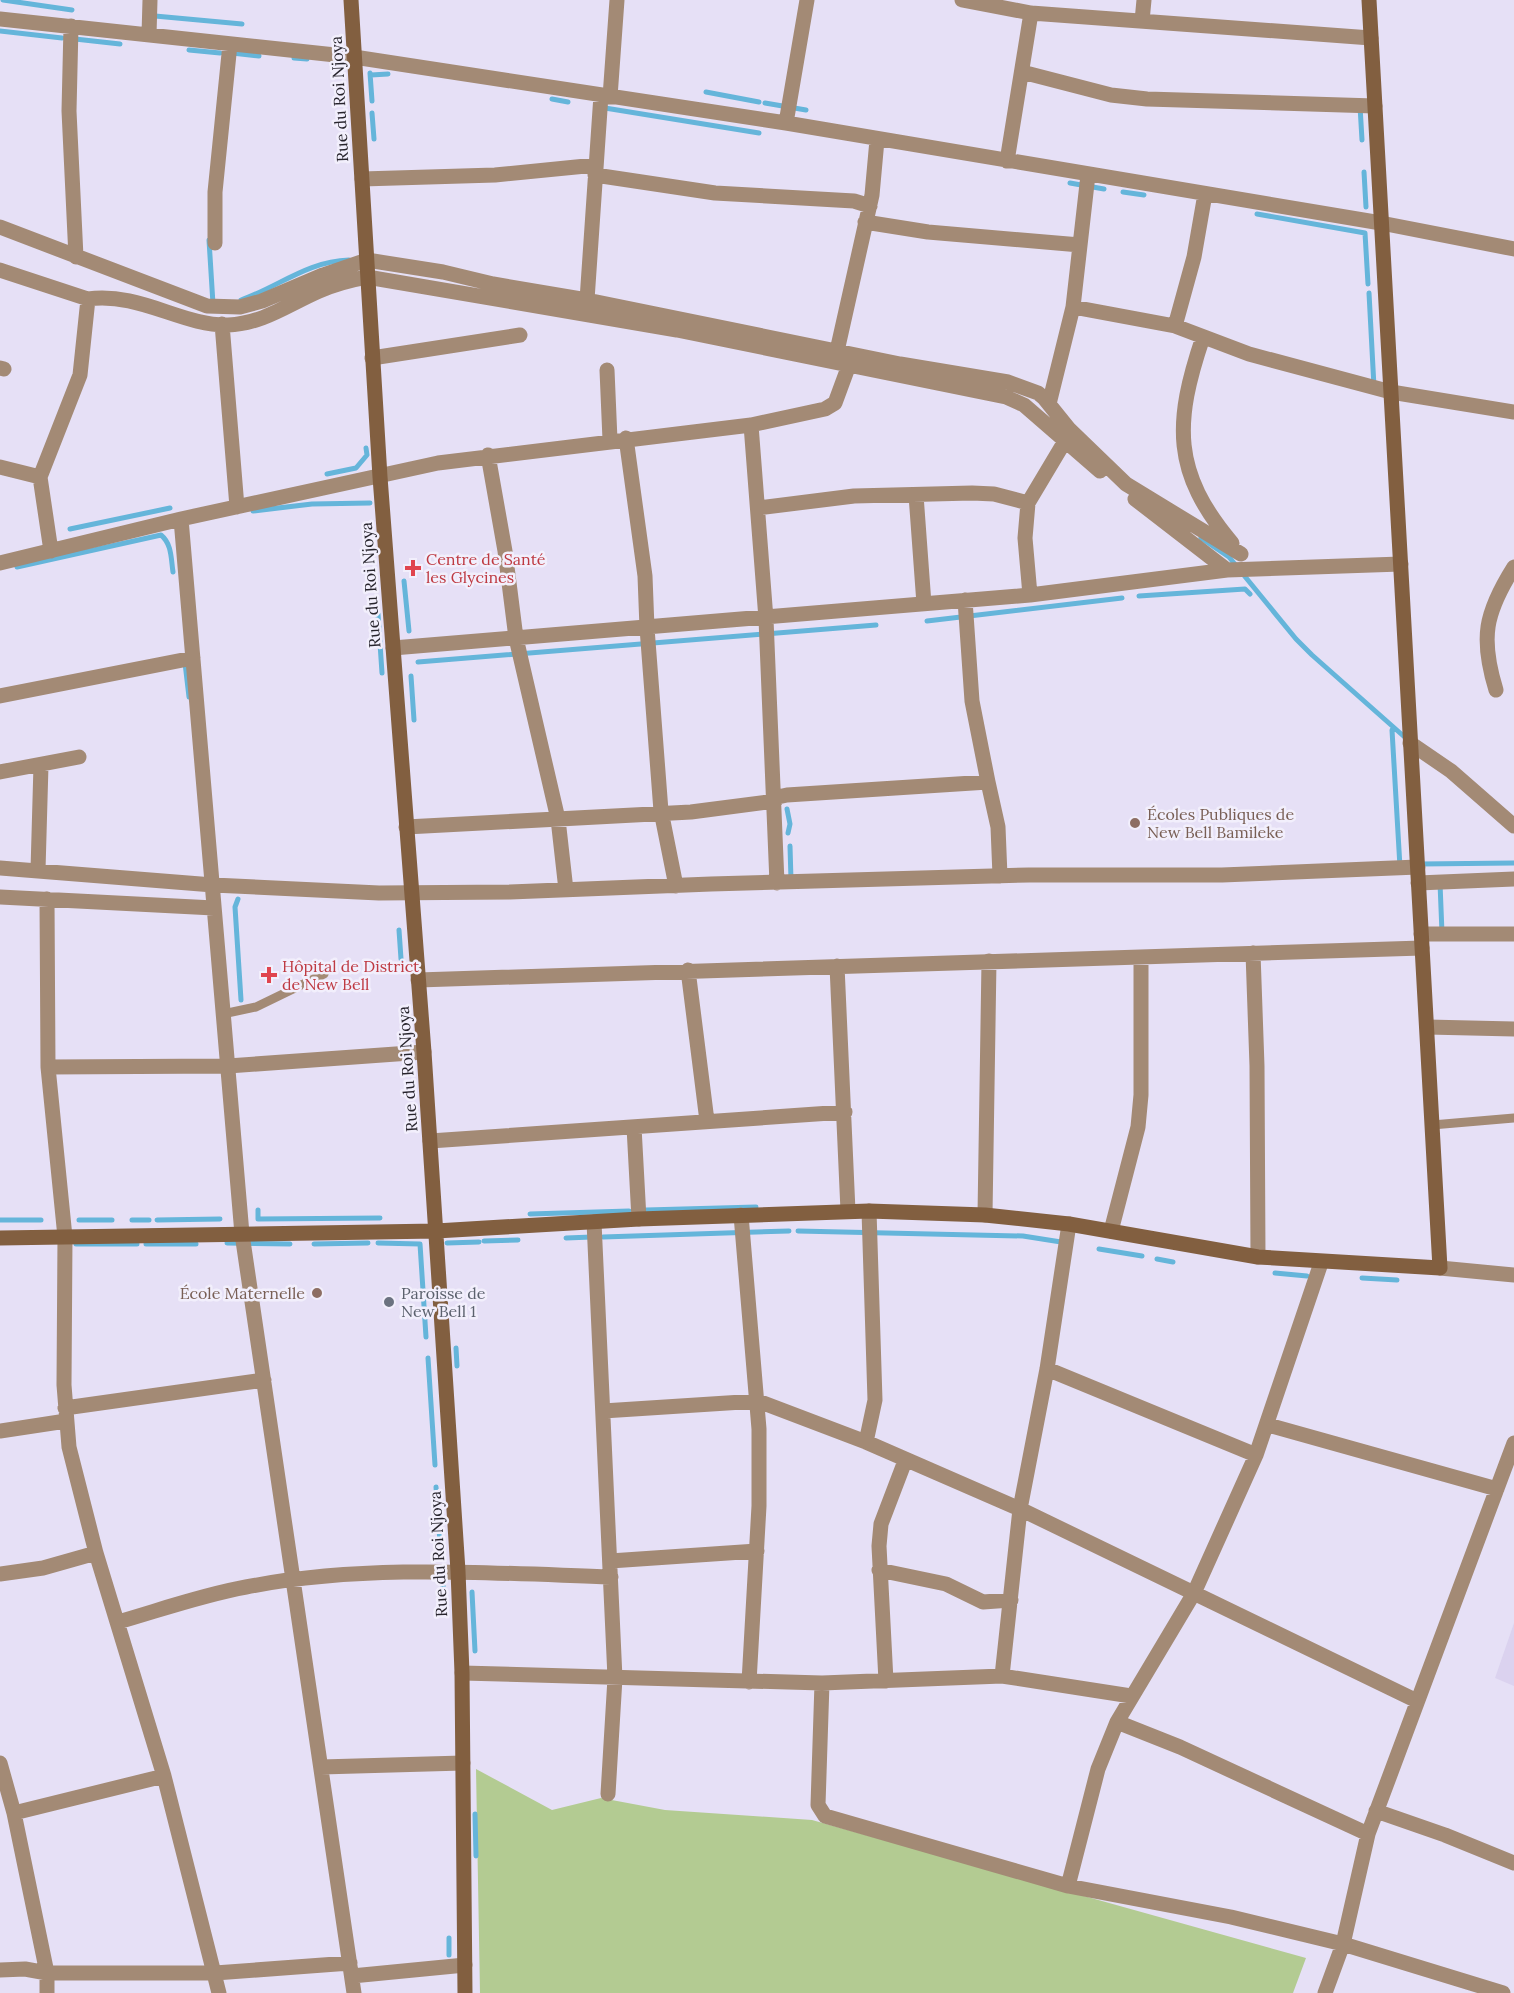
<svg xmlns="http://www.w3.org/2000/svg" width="1514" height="1993" font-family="Lora,serif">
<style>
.built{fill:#dbd2ef}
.green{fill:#b3cb92}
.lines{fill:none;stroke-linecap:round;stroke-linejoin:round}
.stream{stroke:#65b5da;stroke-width:5}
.lane{stroke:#a38a75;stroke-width:9}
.street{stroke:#a38a75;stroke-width:15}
.secondary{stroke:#825f40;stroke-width:15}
.health-dot{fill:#e0444e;stroke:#f2effc;stroke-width:2}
.education-dot{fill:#8d6e63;stroke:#f2effc;stroke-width:2}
.worship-dot{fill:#6b7280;stroke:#f2effc;stroke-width:2}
.labels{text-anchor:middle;stroke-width:5;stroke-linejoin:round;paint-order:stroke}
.street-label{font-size:16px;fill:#27242c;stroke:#f2effc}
.health-label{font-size:16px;fill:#be3a42;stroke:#f2effc;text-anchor:start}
.education-label{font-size:16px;fill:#785e54;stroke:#f2effc;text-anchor:start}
.worship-label{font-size:16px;fill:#5b616d;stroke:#f2effc;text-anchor:start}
</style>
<rect width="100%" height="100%" fill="#e6e0f6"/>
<path class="built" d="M 1514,1623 L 1514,1686 L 1495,1678 Z"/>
<path class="green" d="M 476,1769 L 552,1810 L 601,1798 L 665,1810 L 812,1820 L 1306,1958 L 1293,1993 L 480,1993 Z"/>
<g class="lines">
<path class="stream" d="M 3,0 L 72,10
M 155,16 L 242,24
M 0,31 L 62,38
M 75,39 L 120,44
M 189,50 L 220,53
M 232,53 L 259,56
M 294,58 L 307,59
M 706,92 L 759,102
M 552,99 L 568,102
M 372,101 L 370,73 L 371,75 L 388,74
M 765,103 L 806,110
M 1360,106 L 1362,140
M 605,108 L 759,133
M 372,113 L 374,139
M 1364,172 L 1366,207
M 1070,183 L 1104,189
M 1123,192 L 1144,195
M 1257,214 L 1365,233 L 1368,284
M 209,240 L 213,304
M 1369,293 L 1374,387
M 241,300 C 278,287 308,261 349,260
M 327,474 L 356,468 L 367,455 L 366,448
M 253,511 L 312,504 L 370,503
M 70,529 L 170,508
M 1201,538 L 1229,557 L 1296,639 L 1312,655 L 1408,740
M 17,567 L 161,535 C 172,544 171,559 173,572
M 404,581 L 409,631
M 1139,596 L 1245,589 L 1250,594
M 378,614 L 382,673
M 927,621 L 1122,598
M 418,662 L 876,625
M 185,663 L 189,697
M 411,676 L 414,720
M 1392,730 L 1400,867
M 787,809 L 790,824 L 788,833
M 790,846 L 791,880
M 1420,864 L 1514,863
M 1440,883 L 1442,933
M 238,899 L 235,907 L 241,1000
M 399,930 L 401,959
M 258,1210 L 258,1219 L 380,1218
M 646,1210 L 756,1207
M 530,1214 L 629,1211
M 0,1220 L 41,1220
M 79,1220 L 112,1220
M 132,1220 L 149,1220
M 157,1220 L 220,1219
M 798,1231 L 1023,1236 L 1061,1242
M 603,1237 L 789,1231
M 566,1238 L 592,1237
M 484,1241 L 518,1240
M 227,1243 L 290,1244
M 378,1243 L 420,1244 L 426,1337
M 447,1243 L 479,1242
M 76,1244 L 137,1244
M 146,1244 L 196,1244
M 314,1244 L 368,1243
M 1099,1249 L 1142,1256
M 1157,1259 L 1173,1262
M 1275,1273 L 1307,1276
M 1362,1278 L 1397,1280
M 456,1348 L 457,1366
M 428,1358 L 435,1465
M 436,1487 L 441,1556
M 443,1575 L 443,1588
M 472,1592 L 475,1651
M 475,1814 L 476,1856
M 449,1938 L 449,1955"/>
<path class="lane" d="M 223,1014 L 256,1007 L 324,974
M 1432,1125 L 1514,1118"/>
<path class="street" d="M 962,0 L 1031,13 L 1371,38
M 0,19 L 354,57 L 786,123 L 1381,223 L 1514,249
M 1142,21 L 1144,0
M 71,26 L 69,111 L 76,257
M 149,35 L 150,0
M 1022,72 L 1111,95 L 1147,99 L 1375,106
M 610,97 L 617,0
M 786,123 L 807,0
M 1007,161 L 1031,13
M 595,175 L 715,193 L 854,201 L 870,206
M 362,179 L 495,175 L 596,165
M 865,222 L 928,232 L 1080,245
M 0,227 L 207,306 L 240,307 L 262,301 L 323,275 L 367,260 L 443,272 L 493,284 L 587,300 L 900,364 L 1008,382 L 1038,393 L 1044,398 L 1069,429 L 1126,484 L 1241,554
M 215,243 L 215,192 L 230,44
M 0,270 L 88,299 L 80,375 L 40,477 L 51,551
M 88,299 C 140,292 182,326 228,325 C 262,324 289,304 319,291 C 335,284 350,280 367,277 L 677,330 L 1006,397 L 1024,405 L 1100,471
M 587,300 L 601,95
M 1073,307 L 1175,326 L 1249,354 L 1391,392 L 1514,412
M 222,324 L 237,507
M 1175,326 L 1194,257 L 1205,194
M 1203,337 C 1174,423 1172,472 1232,543
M 837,351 L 872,195 L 877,140
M 372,358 L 520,335
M 0,368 L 4,369
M 607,370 L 610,440
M 1049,404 L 1073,307 L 1088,175
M 751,425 L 766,619 L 777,883
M 626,438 L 645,576 L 647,628 L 661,811 L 676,886
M 488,455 L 505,551 L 516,638 L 558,819 L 566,890
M 0,467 L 40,477
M 916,495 L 924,604
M 1135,499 L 1227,570
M 758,508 L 854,496 L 972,493 L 994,494 L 1028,503
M 181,519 L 242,1234 L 354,1993
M 0,563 L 181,519 L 438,463 L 751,425 L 825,409 L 835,403 L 849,365
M 1030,595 L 1025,538 L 1028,503 L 1065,441
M 965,600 L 972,701 L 988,782
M 393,648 L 1030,595 L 1227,570 L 1401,564
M 1496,690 C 1480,638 1485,613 1514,567
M 0,696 L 193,658
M 1410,743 L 1451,771 L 1514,826
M 0,772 L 79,757
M 406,827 L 691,812 L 775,801 L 778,797 L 787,795 L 988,782 L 998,827 L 1000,876
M 0,868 L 213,885 L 379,893 L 510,892 L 711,884 L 1029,875 L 1222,875 L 1418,867
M 38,870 L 41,765
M 1418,883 L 1514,879
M 0,897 L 214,908
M 47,899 L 48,1067 L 65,1237 L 64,1385 L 69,1447 L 96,1553 L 164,1776 L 219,1993
M 1421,934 L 1514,934
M 1253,953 L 1257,1066 L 1258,1257
M 837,966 L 848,1211
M 688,970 L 707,1121
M 418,980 L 1422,948
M 1427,1027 L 1514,1029
M 48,1067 L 228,1066 L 424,1052
M 634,1127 L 639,1219
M 430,1141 L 845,1112
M 741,1215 L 759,1429 L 759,1506 L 749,1682
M 985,1215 L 989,961
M 594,1222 L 615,1678 L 608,1794
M 1111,1231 L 1138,1127 L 1141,1095 L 1141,957
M 1440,1268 L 1514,1275
M 1047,1369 L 1256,1455
M 65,1408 L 264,1380
M 603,1411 L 758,1401 L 866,1442 L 1020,1509 L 1417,1701
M 1268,1425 L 1497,1489
M 0,1431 L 66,1421
M 866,1442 L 875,1400 L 869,1211
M 610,1561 L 757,1551
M 879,1570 L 946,1584 L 983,1602 L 1011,1600
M 0,1574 L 43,1568 L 96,1553
M 118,1622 C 160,1610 202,1595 246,1587 C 365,1564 490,1573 611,1577
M 462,1673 L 822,1683 L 1002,1676 L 1131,1696
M 1002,1676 L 1020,1509 L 1047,1369 L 1069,1224
M 886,1681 L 879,1546 L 881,1524 L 905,1461
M 822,1683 L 818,1805 L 825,1816 L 1068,1886 L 1231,1917 L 1343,1944 L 1503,1993
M 1117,1722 L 1180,1747 L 1368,1834
M 0,1763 L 14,1813 L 47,1973 L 47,1993
M 321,1767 L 463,1763
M 1376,1811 L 1445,1835 L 1514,1863
M 14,1813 L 164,1776
M 1068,1886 L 1098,1769 L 1117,1722 L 1194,1593 L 1256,1455 L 1321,1263
M 0,1970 L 25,1969 L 47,1973 L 215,1973 L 350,1963
M 352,1976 L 465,1965
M 1325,1993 L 1343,1944 L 1368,1834 L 1514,1443"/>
<path class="secondary" d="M 351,0 L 380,477 L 424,1052 L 458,1571 L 462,1673 L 465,1993
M 0,1238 L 436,1231 L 639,1219 L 869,1211 L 985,1215 L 1069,1224 L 1258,1257 L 1440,1268 L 1369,0"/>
</g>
<g class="health-dot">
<path d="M410 559h6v6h6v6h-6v6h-6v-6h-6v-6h6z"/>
<path d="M266 966h6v6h6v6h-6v6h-6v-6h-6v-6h6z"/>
</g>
<g class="education-dot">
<circle cx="1135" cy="823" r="6"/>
<circle cx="317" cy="1293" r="6"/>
</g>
<circle class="worship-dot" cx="389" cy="1302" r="6"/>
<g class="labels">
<g class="street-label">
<text transform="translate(339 99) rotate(-93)" y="6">Rue du Roi Njoya</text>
<text transform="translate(370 585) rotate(-94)" y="6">Rue du Roi Njoya</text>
<text transform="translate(407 1069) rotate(-94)" y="6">Rue du Roi Njoya</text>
<text transform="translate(438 1554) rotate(-93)" y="6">Rue du Roi Njoya</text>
</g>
<g class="health-label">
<text x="426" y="565">Centre de Santé<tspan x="426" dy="18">les Glycines</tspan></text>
<text x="282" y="972">Hôpital de District<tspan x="282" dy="18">de New Bell</tspan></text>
</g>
<g class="education-label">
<text x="1147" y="820">Écoles Publiques de<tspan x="1147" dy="18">New Bell Bamileke</tspan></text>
<text x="305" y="1299" text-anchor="end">École Maternelle</text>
</g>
<g class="worship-label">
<text x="401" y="1299">Paroisse de<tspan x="401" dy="18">New Bell 1</tspan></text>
</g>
</g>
</svg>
